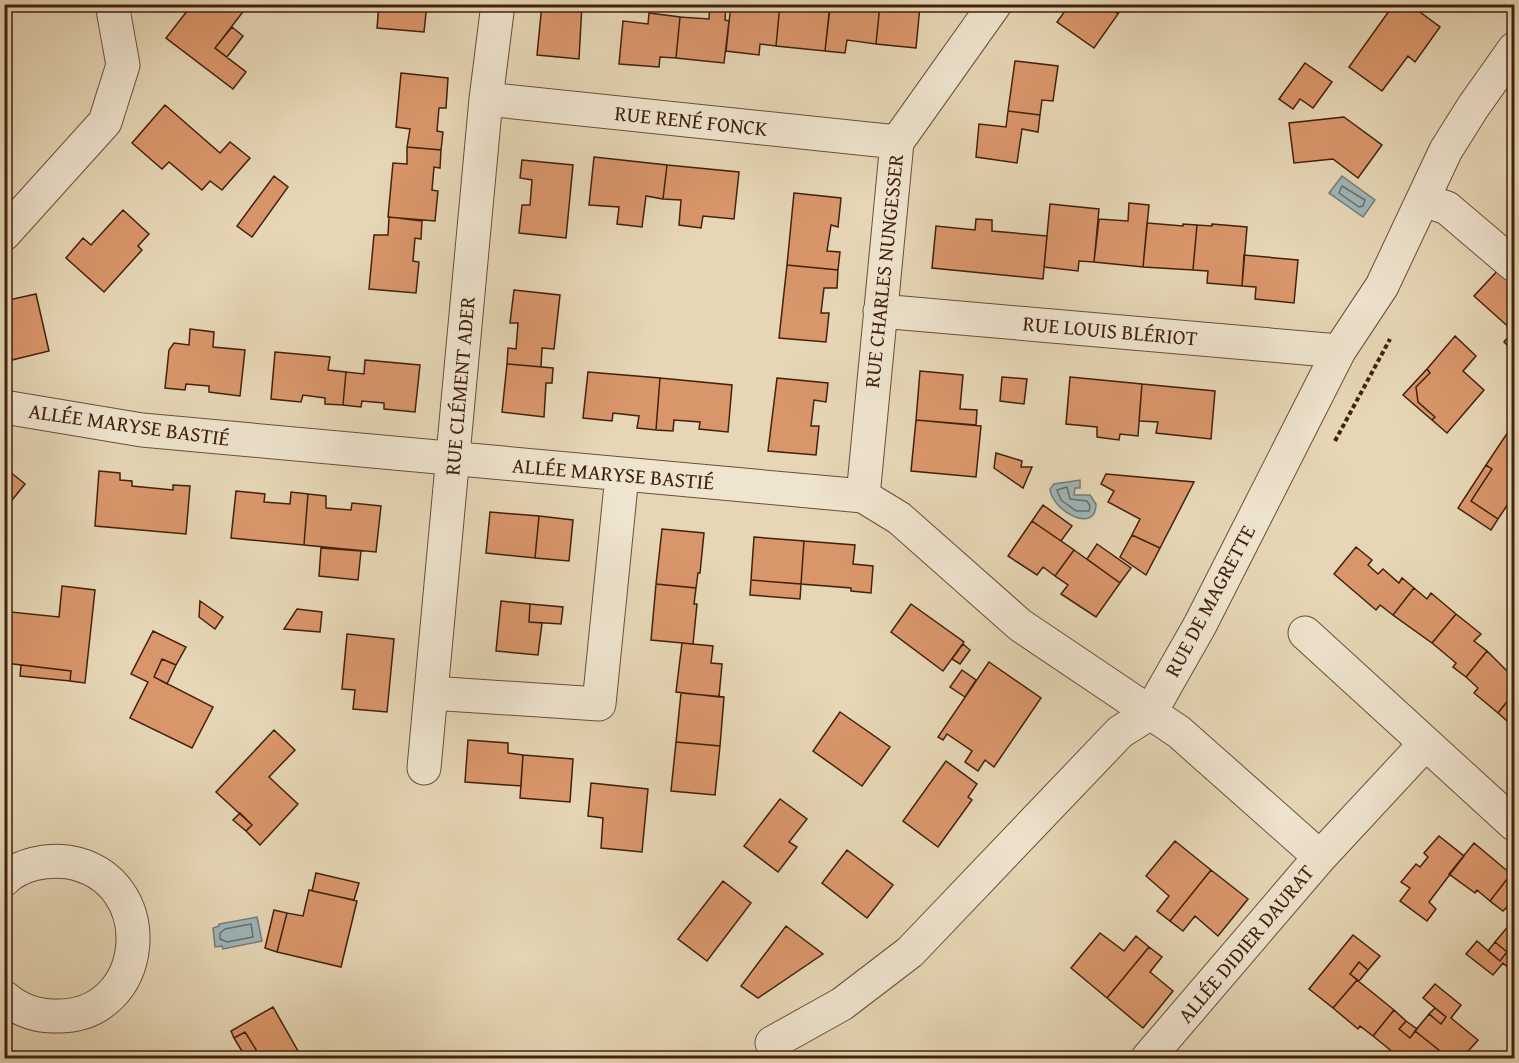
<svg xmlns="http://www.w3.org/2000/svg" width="1519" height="1063" font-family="'Gentium Book Plus',serif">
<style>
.water{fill:#9cb6b9;stroke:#787a74;stroke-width:1.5}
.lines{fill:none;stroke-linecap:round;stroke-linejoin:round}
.shore{stroke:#6f6c63;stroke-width:1.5}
.building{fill:#da966b;stroke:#42210d;stroke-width:1.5}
.minor-casing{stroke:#6b4e37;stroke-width:35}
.path{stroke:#42210d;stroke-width:4;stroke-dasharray:4.5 3;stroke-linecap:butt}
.minor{stroke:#efe4cf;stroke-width:33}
.labels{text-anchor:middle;stroke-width:4.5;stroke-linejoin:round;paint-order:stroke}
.street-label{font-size:21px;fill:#42210d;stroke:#efe4cf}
</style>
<rect width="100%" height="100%" fill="#e6d6b5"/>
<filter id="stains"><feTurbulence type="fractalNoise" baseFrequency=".00333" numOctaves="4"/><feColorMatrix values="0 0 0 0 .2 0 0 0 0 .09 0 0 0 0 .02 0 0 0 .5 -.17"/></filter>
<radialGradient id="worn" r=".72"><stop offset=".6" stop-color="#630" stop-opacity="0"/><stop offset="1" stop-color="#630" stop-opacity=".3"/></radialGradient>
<path class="water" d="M 1342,176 L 1375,200 L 1363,217 L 1329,193 Z
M 1080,480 L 1080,488 L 1075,488 L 1074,495 L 1090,495 L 1096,504 C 1096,535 1052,511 1050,489 L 1054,484 Z
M 257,917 L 262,941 L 223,949 L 222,946 L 215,947 L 213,928 L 219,926 L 219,924 Z"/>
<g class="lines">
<path class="shore" d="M 1342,186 L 1365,200 L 1363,206 L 1359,207 L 1339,193 Z
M 1067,487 L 1070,499 L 1087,501 L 1090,506 L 1089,511 L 1076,511 L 1061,500 L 1057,490 Z
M 251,924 L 253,937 L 227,942 L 220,939 L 220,933 L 225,929 Z"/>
</g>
<path class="building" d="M 189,4 L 249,4 L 215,48 L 246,72 L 233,89 L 166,38 L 191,6 Z
M 379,4 L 427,4 L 424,32 L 377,28 Z
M 542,4 L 582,4 L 579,59 L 537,55 Z
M 710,4 L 726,4 L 725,20 L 729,21 L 724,63 L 676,58 L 680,17 L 709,19 Z
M 731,4 L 780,4 L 776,46 L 760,44 L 759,55 L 726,51 Z
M 780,4 L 830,8 L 825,51 L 776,46 Z
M 830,4 L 880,4 L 876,44 L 847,40 L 845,53 L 825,51 Z
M 880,4 L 920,6 L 916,48 L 876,44 Z
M 1070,4 L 1105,4 L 1118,14 L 1094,48 L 1057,22 Z
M 1105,4 L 1125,4 L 1118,14 Z
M 1394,4 L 1409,4 L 1440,27 L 1415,62 L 1408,56 L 1382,91 L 1349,67 Z
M 649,13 L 680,17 L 676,58 L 660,57 L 659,67 L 619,64 L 623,21 L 648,24 Z
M 232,27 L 243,36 L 227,57 L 215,48 Z
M 1015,61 L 1058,66 L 1053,101 L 1042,100 L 1040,115 L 1008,111 Z
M 1305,63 L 1332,82 L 1313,108 L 1300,99 L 1293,109 L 1279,99 Z
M 401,73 L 448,78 L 446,108 L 439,108 L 437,131 L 443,132 L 441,150 L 407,147 L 410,129 L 396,127 Z
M 165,105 L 220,153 L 230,142 L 250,158 L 222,190 L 210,181 L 202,190 L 169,162 L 162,169 L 132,143 Z
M 1008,111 L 1040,115 L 1038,132 L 1022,129 L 1017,163 L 976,157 L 979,124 L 1006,127 Z
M 1344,117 L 1382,145 L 1358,178 L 1333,159 L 1294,163 L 1289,123 Z
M 407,147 L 441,150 L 440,168 L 434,167 L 432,190 L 438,191 L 435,221 L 388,217 L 393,163 L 407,164 Z
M 594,157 L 667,165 L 663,199 L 646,196 L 642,227 L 617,224 L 619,207 L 589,205 Z
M 522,160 L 573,165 L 566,238 L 519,233 L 522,205 L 530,205 L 532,180 L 520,178 Z
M 667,165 L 739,172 L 734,219 L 703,216 L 701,228 L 679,225 L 681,200 L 663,199 Z
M 274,176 L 288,187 L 252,237 L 237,226 Z
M 794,193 L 841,198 L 838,227 L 831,225 L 827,251 L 840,252 L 838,270 L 787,265 Z
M 1129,203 L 1149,205 L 1143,267 L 1094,262 L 1099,219 L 1128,221 Z
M 1050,204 L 1099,209 L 1094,262 L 1079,261 L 1078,271 L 1044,267 Z
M 123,210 L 149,234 L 138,246 L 142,250 L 104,292 L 66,258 L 83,238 L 91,245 Z
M 389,217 L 422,221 L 421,239 L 415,238 L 413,261 L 419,262 L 416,293 L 369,289 L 374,235 L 388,235 Z
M 976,219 L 992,220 L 992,231 L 1047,236 L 1043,279 L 932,268 L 936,226 L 975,230 Z
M 1147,223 L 1183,226 L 1183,224 L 1197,225 L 1193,270 L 1143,267 Z
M 1212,224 L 1247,227 L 1242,286 L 1207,283 L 1208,271 L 1193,270 L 1197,225 L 1212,226 Z
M 1244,255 L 1298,260 L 1294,303 L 1255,299 L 1256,287 L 1242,286 Z
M 787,265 L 838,270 L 837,288 L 824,288 L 821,313 L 829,313 L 826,342 L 779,338 Z
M 1500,268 L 1514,281 L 1514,352 L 1504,342 L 1513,331 L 1474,296 Z
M 514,290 L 560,295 L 554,349 L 542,348 L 541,367 L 507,364 L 508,348 L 516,349 L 518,323 L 510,323 Z
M 36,294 L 49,351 L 12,360 L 4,325 L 4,301 Z
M 190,329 L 214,332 L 213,347 L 245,350 L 240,396 L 209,392 L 209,386 L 186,384 L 185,390 L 165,388 L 169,350 L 174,343 L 189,345 Z
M 1455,336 L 1476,356 L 1463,371 L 1484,390 L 1447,433 L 1432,420 L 1435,417 L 1418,402 L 1416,387 L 1430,373 L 1427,369 Z
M 275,352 L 330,357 L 328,370 L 346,372 L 343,405 L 325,404 L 325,398 L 303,395 L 301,402 L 271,399 Z
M 365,360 L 420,365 L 415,412 L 384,409 L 384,403 L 362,401 L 361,407 L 343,405 L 346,372 L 364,374 Z
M 507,364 L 553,368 L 552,383 L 546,383 L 544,417 L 502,412 Z
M 1427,369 L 1430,373 L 1416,387 L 1418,402 L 1435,417 L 1432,420 L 1403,395 Z
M 920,371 L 963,375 L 960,409 L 977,410 L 976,425 L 916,420 Z
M 588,372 L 660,378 L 656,430 L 637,428 L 639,416 L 613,413 L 612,421 L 583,418 Z
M 1002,377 L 1027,379 L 1024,404 L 1000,401 Z
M 1070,377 L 1142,384 L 1138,436 L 1120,434 L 1119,440 L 1097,437 L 1097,427 L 1066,424 Z
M 660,378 L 732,385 L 728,432 L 699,429 L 700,422 L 674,420 L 673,431 L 656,430 Z
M 777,378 L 828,383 L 826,402 L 814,400 L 811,426 L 819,426 L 816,455 L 768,451 Z
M 1142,384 L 1215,391 L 1211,439 L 1156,433 L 1158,422 L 1139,421 Z
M 916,420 L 981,426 L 976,477 L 911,471 Z
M 1514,423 L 1514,495 L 1498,519 L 1471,501 L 1492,469 L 1486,465 Z
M 996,453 L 1022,461 L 1021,467 L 1032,467 L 1023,488 L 994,468 Z
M 1486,465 L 1492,469 L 1471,501 L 1498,519 L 1491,530 L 1458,508 Z
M 4,467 L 25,484 L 4,510 Z
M 99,471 L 120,473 L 120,480 L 132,481 L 132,486 L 173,490 L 173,485 L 190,486 L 186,534 L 95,526 Z
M 1106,474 L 1194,482 L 1160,548 L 1132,535 L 1140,519 L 1108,502 L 1114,491 L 1101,484 Z
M 236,491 L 265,494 L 264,502 L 290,504 L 291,492 L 308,494 L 304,545 L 231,538 Z
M 308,494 L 326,496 L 326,508 L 351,510 L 352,503 L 381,506 L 376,552 L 304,545 Z
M 1043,505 L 1072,526 L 1061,541 L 1032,521 Z
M 490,512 L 539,516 L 535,558 L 486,553 Z
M 539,516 L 573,520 L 569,561 L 535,558 Z
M 1032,521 L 1074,550 L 1055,576 L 1043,567 L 1037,575 L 1008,556 Z
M 662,529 L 704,533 L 700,573 L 698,573 L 696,588 L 656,584 Z
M 1132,535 L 1160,548 L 1146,575 L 1120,557 Z
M 754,537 L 804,541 L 801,584 L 751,580 Z
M 804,541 L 855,545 L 853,564 L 873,566 L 871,593 L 851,591 L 851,588 L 801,584 Z
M 1097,544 L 1131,568 L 1120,583 L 1087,559 Z
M 1356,547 L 1372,560 L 1368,565 L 1378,574 L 1383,569 L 1399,583 L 1402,578 L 1414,588 L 1393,615 L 1380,605 L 1376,610 L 1334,574 Z
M 321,548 L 361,551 L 358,580 L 319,576 Z
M 1074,550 L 1120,583 L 1096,617 L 1061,594 L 1068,585 L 1055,576 Z
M 751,580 L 801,584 L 800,599 L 750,595 Z
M 656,584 L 696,588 L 694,604 L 697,604 L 693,644 L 651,640 Z
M 62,586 L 95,590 L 85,683 L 70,681 L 71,671 L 5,663 L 11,612 L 59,617 Z
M 1414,588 L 1427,599 L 1431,593 L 1456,614 L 1432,643 L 1393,615 Z
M 200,601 L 223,617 L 215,629 L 199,617 Z
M 501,601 L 530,604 L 529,622 L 542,623 L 538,655 L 496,651 Z
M 530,604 L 563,607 L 561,624 L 529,622 Z
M 911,604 L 964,642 L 943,671 L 891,632 Z
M 297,609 L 322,612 L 320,632 L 284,629 Z
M 1456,614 L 1481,634 L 1474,641 L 1487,651 L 1466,677 L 1453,667 L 1456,663 L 1432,643 Z
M 153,631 L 186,647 L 176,665 L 162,659 L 154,677 L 213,707 L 192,748 L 130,718 L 148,682 L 131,674 Z
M 347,634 L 394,639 L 387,712 L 353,709 L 355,690 L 342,689 Z
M 682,643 L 713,646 L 711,663 L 722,664 L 719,697 L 676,692 Z
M 963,644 L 970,650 L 960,664 L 952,659 Z
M 1487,651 L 1514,678 L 1514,693 L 1498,713 L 1474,693 L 1478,688 L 1466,677 Z
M 162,659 L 176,665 L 167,684 L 154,677 Z
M 989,662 L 1041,698 L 994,767 L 985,760 L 978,771 L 965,762 L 972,751 L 947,734 L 943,740 L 938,737 Z
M 21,665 L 71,671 L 70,681 L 20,676 Z
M 962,670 L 976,680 L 965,697 L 950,687 Z
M 681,693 L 724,697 L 720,746 L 676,742 Z
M 1514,693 L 1514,727 L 1498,713 Z
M 840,712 L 890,747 L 862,786 L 813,751 Z
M 274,730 L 295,750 L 269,777 L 298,804 L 260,845 L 246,831 L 252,825 L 216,792 Z
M 468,740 L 508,743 L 508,753 L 523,755 L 521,786 L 465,782 Z
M 676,742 L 720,746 L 715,795 L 671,791 Z
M 523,755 L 573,759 L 570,802 L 520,798 Z
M 946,761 L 977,784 L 968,797 L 972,800 L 938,847 L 903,821 Z
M 591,783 L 648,789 L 642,852 L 601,848 L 603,818 L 588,816 Z
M 780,799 L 807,819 L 789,842 L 797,847 L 778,872 L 744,846 Z
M 240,813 L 252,825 L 246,831 L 233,820 Z
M 1439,836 L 1464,856 L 1429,902 L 1436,909 L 1427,921 L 1400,901 L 1410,888 L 1401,882 L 1416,864 L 1420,867 L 1428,857 L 1424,853 Z
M 1175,841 L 1211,870 L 1170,921 L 1157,911 L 1169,896 L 1146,876 Z
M 1474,843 L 1511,874 L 1490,901 L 1477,890 L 1475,893 L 1449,874 Z
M 847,850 L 893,885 L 867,918 L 822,883 Z
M 1211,870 L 1248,899 L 1218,936 L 1195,916 L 1183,931 L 1170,921 Z
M 316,873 L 359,883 L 354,900 L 312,891 Z
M 1511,874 L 1514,876 L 1514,915 L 1506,908 L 1503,911 L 1490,901 Z
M 723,881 L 751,903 L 707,961 L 678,939 Z
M 309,890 L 357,901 L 341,967 L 277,952 L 287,913 L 303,916 Z
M 274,910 L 287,913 L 277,952 L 265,948 Z
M 1510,924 L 1514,928 L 1514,973 L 1503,963 L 1493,975 L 1466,954 L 1477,941 L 1500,961 L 1507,952 L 1495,942 Z
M 786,926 L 823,954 L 758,998 L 741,986 Z
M 1100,933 L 1124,951 L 1136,936 L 1149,947 L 1107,998 L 1071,968 Z
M 1353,935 L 1380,956 L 1368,970 L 1359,962 L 1350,974 L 1357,980 L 1333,1008 L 1309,989 Z
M 1495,942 L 1507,952 L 1500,961 L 1488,951 Z
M 1149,947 L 1162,957 L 1150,972 L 1173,991 L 1143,1028 L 1107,998 Z
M 1359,962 L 1368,970 L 1359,981 L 1350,974 Z
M 1357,980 L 1394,1010 L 1373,1036 L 1360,1026 L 1358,1029 L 1333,1008 Z
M 1435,984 L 1461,1005 L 1451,1018 L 1478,1040 L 1462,1058 L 1449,1058 L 1415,1031 L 1429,1014 L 1441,1024 L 1446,1017 L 1423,998 Z
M 273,1007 L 302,1058 L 256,1058 L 260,1056 L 245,1032 L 234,1038 L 231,1031 Z
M 1435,1008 L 1446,1017 L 1441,1024 L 1429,1014 Z
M 1394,1010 L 1406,1021 L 1399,1029 L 1410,1038 L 1415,1031 L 1445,1055 L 1443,1058 L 1400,1058 L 1373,1036 Z
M 1406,1021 L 1417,1029 L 1410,1038 L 1399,1029 Z
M 245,1032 L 260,1056 L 256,1058 L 246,1058 L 234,1038 Z"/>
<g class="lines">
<defs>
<path id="minor" d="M 486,99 L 897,142
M 1424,200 L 1447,208 L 1514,265
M 4,234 L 105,122 L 123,65 L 112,4
M 880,311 L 1339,351
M 4,407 L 142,430 L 863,496 L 899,518 L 1020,625 L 1179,732 L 1320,857 L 1425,744
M 863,496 L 897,142 L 995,4
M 1305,633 L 1514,824
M 431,693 L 599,704 L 622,475
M 424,768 L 486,99 L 498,4
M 4,880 C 20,864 47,859 68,862 C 163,878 150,1020 54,1016 C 35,1016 19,1010 4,997
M 772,1043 L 842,1004 L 910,952 L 1120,732 L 1150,713 L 1200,625 L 1339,351 L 1382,286 L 1446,150 L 1473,107 L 1514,49
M 1148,1058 L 1320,857"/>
</defs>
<use href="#minor" class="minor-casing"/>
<path class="path" d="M 1335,441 L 1390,339"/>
<use href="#minor" class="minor"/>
</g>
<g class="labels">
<g class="street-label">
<text transform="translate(691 121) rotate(6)" y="7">RUE RENÉ FONCK</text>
<text transform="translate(884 271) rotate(-84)" y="7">RUE CHARLES NUNGESSER</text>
<text transform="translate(1110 331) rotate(5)" y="7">RUE LOUIS BLÉRIOT</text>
<text transform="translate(460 386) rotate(-85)" y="7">RUE CLÉMENT ADER</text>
<text transform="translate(129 425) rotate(8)" y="7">ALLÉE MARYSE BASTIÉ</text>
<text transform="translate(613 474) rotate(5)" y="7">ALLÉE MARYSE BASTIÉ</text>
<text transform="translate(1210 601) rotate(-62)" y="7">RUE DE MAGRETTE</text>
<text transform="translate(1246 944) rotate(-50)" y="7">ALLÉE DIDIER DAURAT</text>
</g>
</g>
<rect width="1519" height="1063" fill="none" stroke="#e6d6b5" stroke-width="24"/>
<rect x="6" y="6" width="1507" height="1051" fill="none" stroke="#42210d" stroke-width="3"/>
<rect x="12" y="12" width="1495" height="1039" fill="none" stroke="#42210d" stroke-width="1.5"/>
<rect width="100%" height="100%" filter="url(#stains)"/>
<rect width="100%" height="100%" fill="url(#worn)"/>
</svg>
